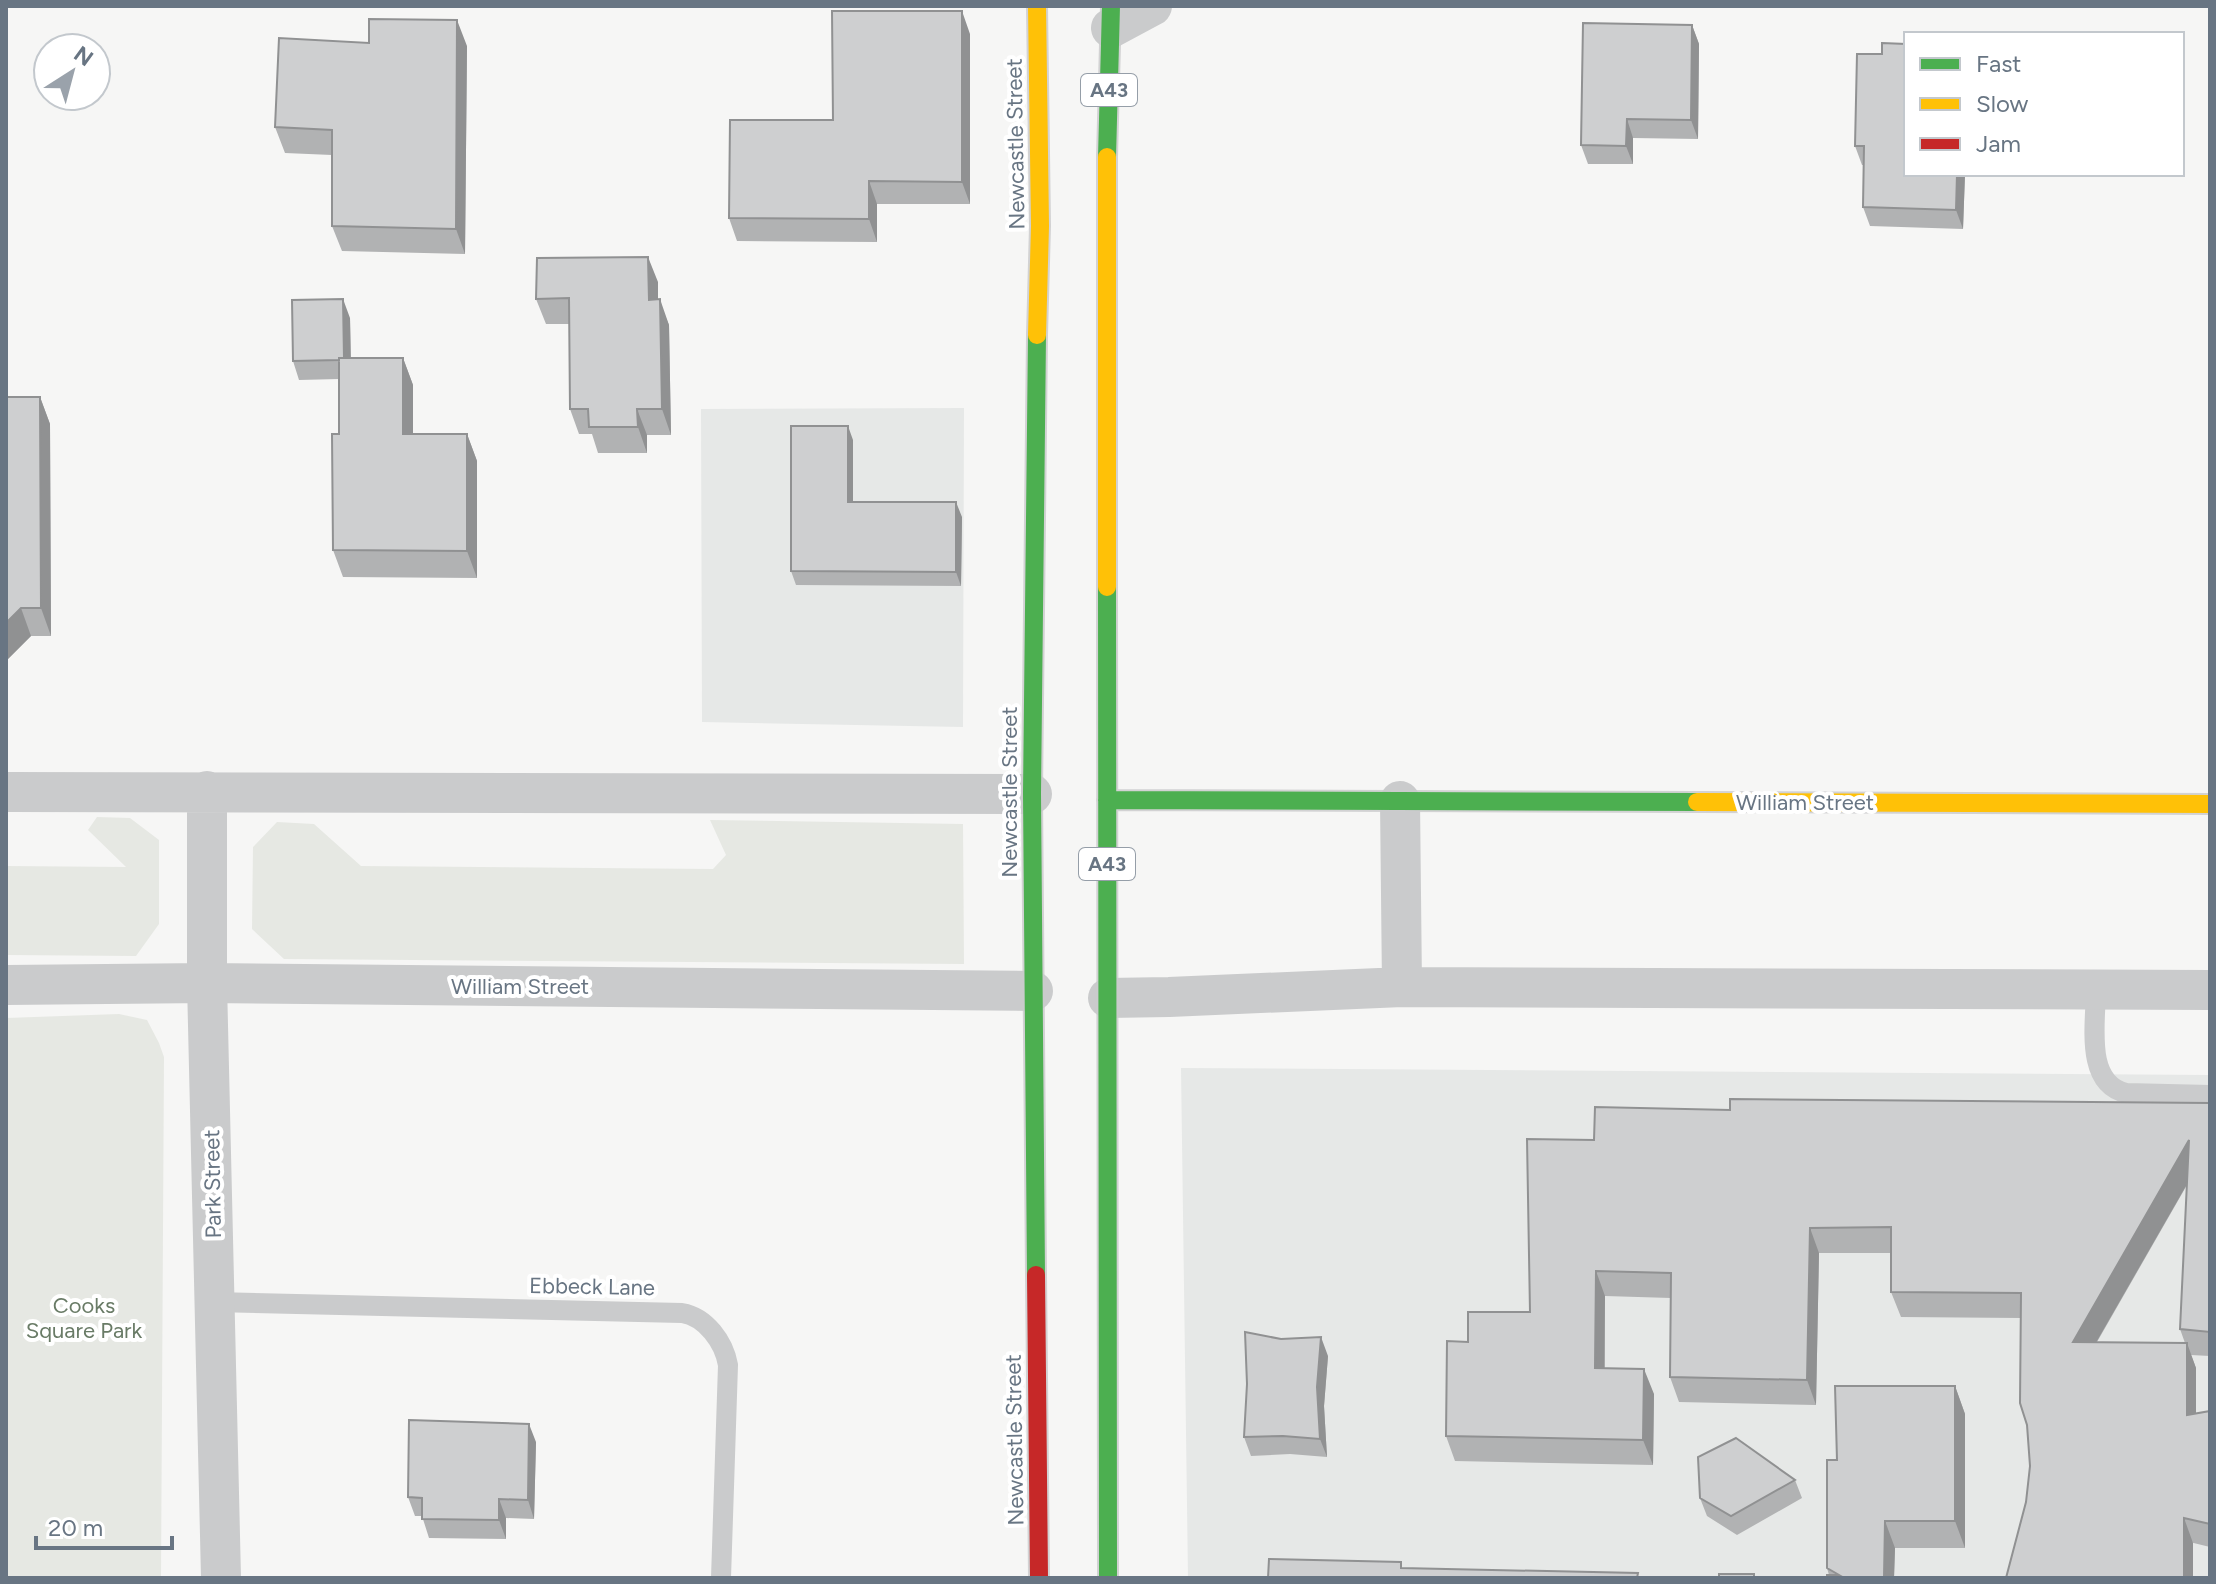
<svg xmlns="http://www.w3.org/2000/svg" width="2216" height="1584" font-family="Figtree,sans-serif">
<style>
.built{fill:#e6e8e7}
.green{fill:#e6e8e3}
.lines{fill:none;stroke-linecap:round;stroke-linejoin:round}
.fast-casing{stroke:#d2d2d3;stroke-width:22}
.slow-casing{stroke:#d2d2d3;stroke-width:22}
.jam-casing{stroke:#d2d2d3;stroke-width:22}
.lane{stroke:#cacbcc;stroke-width:20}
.street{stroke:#cacbcc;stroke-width:40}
.fast{stroke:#4caf50;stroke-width:18}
.slow{stroke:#ffc107;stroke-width:18}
.jam{stroke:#c62828;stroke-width:18}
.wall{fill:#b1b2b3;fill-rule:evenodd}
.shaded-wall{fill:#909192}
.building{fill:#cecfd0;stroke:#909192;stroke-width:2}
.labels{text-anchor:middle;stroke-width:8;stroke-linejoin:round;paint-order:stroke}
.shield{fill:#fff;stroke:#959ea8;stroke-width:2}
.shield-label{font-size:20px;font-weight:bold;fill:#687583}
.street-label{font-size:22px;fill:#687583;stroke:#fff}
.park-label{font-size:22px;fill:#697b66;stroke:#fff}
</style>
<rect width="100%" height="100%" fill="#f6f6f5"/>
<path class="built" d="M 964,408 L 963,727 L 702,722 L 701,409 Z
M 1181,1068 L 2210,1075 L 2210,1578 L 1188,1578 Z"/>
<path class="green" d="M 97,817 L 130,818 L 159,840 L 159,924 L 136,956 L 6,955 L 6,866 L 126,867 L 88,830 Z
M 710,820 L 963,824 L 964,964 L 284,959 L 252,929 L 253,847 L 277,822 L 314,824 L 361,866 L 713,869 L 726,855 Z
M 119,1014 L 147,1020 L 159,1043 L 164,1057 L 161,1578 L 6,1578 L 6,1018 Z"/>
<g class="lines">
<defs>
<path id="fast" d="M 1107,157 L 1111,6
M 1107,587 L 1108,1578
M 1107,800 L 1697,802
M 1036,1275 L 1032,794 L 1037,335"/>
<path id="slow" d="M 1037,6 L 1040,226 L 1037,335
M 1107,157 L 1107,587
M 1697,802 L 2210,804"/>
<path id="jam" d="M 1036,1275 L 1039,1578"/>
</defs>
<use href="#fast" class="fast-casing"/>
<use href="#slow" class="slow-casing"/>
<use href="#jam" class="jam-casing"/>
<path class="lane" d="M 2096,988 C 2096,1022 2084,1083 2126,1093 L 2210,1095
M 214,1302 L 682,1313 C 706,1317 724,1342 728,1365 L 721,1578"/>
<path class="street" d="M 1111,28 L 1152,6
M 207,791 L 207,983 L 221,1578
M 6,792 L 1032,794
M 1400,801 L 1402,987
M 6,985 L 207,983 L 1033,991
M 1108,998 L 1169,997 L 1402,987 L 2210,990"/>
<use href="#fast" class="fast"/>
<use href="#slow" class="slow"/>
<use href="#jam" class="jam"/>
</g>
<path class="wall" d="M 1692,25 L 1699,44 L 1698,139 L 1633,138 L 1633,164 L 1588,164 L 1581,145 Z
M 970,34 L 970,204 L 877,204 L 877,242 L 737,241 L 729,218 L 833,120 Z
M 369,43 L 467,46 L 465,254 L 342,251 L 332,226 L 332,155 L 285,153 L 275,127 Z
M 1857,54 L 1965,174 L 1963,229 L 1870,226 L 1863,207 L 1863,165 L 1862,165 L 1855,146 Z
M 658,282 L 658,299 L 669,325 L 671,435 L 647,435 L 647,453 L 598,453 L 592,434 L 579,434 L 570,409 L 569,324 L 546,324 L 536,299 Z
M 350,318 L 351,358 L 403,358 L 413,385 L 413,434 L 467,434 L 477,461 L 477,578 L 343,577 L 333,550 L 339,434 L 339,379 L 299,380 L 293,361 Z
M 40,397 L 50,424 L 51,636 L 31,636 L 6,661 Z
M 853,440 L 853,502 L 962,517 L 961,586 L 796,585 L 791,571 Z
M 2210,1103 L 2210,1356 L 2191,1355 L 2196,1368 L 2196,1414 L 2210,1411 L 2210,1547 L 2026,1502 L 2030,1466 L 2021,1318 L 1901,1317 L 1891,1292 L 1891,1253 L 1819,1253 L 1816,1405 L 1679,1402 L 1670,1377 L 1671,1298 L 1605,1296 L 1605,1369 L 1654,1394 L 1653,1465 L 1455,1461 L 1446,1436 L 1468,1342 L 1530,1312 L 1594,1140 L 1730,1110 ZM 2187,1185 L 2180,1329 L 2185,1343 L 2097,1342 Z
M 1328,1356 L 1324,1406 L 1327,1457 L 1290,1454 L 1251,1456 L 1244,1437 Z
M 1955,1386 L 1965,1414 L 1965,1548 L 1895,1548 L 1894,1578 L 1827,1578 L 1829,1575 L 1827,1568 L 1837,1460 Z
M 536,1442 L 534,1519 L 506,1518 L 506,1539 L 429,1538 L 422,1516 L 415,1516 L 408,1497 Z
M 1795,1480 L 1802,1498 L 1737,1535 L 1707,1516 L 1700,1498 Z"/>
<path class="shaded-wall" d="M 962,11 L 970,34 L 970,204 L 962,182 Z
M 457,20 L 467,46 L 465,254 L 456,229 Z
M 1692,25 L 1699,44 L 1698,139 L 1691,120 Z
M 1627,119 L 1633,138 L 1633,164 L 1626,146 Z
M 1957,174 L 1965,174 L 1963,229 L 1956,210 Z
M 869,181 L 877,204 L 877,242 L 869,219 Z
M 648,257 L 658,282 L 658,325 L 649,300 Z
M 343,299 L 350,318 L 351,379 L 344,360 Z
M 660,299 L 669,325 L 671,435 L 662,409 Z
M 403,358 L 413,385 L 413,461 L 403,434 Z
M 40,397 L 50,424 L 51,636 L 41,608 Z
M 637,409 L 647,435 L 647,453 L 638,427 Z
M 848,426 L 853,440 L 853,516 L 848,502 Z
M 467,434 L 477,461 L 477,578 L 467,551 Z
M 956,502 L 962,517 L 961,586 L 956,572 Z
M 21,608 L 31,636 L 6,661 L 6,623 Z
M 2189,1140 L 2198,1165 L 2082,1367 L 2073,1342 Z
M 1810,1228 L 1819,1253 L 1816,1405 L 1807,1380 Z
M 1596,1271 L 1605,1296 L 1604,1394 L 1595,1368 Z
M 1321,1337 L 1328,1356 L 1324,1406 L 1327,1457 L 1320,1439 L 1317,1387 Z
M 2187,1343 L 2196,1368 L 2196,1441 L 2187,1415 Z
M 1644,1369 L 1654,1394 L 1653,1465 L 1643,1440 Z
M 1955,1386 L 1965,1414 L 1965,1548 L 1955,1521 Z
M 529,1424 L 536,1442 L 534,1519 L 528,1500 Z
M 499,1499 L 506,1518 L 506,1539 L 499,1520 Z
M 2184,1518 L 2193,1543 L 2193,1578 L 2184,1578 Z
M 1885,1521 L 1895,1548 L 1894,1578 L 1884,1578 Z"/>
<path class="building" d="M 832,11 L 962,11 L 962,182 L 869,181 L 869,219 L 729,218 L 730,120 L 833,120 Z
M 369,19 L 457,20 L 456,229 L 332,226 L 332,130 L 275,127 L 279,38 L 369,43 Z
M 1583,23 L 1692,25 L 1691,120 L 1627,119 L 1626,146 L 1581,145 Z
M 1882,43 L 1906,44 L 1906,174 L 1957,174 L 1956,210 L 1863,207 L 1864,146 L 1855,146 L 1857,54 L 1882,54 Z
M 648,257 L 649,300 L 660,299 L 662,409 L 637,409 L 638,427 L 589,427 L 588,409 L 570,409 L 569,298 L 536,299 L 537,258 Z
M 343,299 L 344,358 L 339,358 L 339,360 L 293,361 L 292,300 Z
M 339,358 L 403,358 L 403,434 L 467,434 L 467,551 L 333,550 L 332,434 L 339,434 Z
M 6,397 L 40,397 L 41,608 L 21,608 L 6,623 Z
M 791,426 L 848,426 L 848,502 L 956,502 L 956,572 L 791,571 Z
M 1730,1099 L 2210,1103 L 2210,1332 L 2180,1329 L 2189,1140 L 2073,1342 L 2187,1343 L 2187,1415 L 2210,1411 L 2210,1524 L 2184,1518 L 2184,1578 L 2006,1578 L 2026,1502 L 2030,1466 L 2027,1425 L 2020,1403 L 2021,1293 L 1891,1292 L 1891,1227 L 1810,1228 L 1807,1380 L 1670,1377 L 1671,1273 L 1596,1271 L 1595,1368 L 1644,1369 L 1643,1440 L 1446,1436 L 1447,1341 L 1468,1342 L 1468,1312 L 1530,1312 L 1527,1139 L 1594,1140 L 1595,1107 L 1730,1110 Z
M 1245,1332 L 1281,1339 L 1321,1337 L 1317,1387 L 1320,1439 L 1283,1436 L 1244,1437 L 1247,1384 Z
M 1835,1386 L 1955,1386 L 1955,1521 L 1885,1521 L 1884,1578 L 1827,1578 L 1827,1575 L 1839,1575 L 1827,1568 L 1827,1460 L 1837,1460 Z
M 409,1420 L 529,1424 L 528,1500 L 499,1499 L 499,1520 L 422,1519 L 422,1498 L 408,1497 Z
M 1736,1438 L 1795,1480 L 1731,1516 L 1700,1498 L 1698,1457 Z
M 1269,1559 L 1401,1562 L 1401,1568 L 1638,1573 L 1637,1578 L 1268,1578 Z
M 1719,1574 L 1754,1574 L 1754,1578 L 1719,1578 Z"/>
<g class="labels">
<g class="shield">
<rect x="1081" y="74" width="56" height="32" rx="6"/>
<rect x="1079" y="848" width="56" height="32" rx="6"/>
</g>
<g class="shield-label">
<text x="1109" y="97">A43</text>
<text x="1107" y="871">A43</text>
</g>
<g class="street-label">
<text transform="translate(1015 144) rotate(-91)" y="8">Newcastle Street</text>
<text transform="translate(1009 792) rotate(-90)" y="8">Newcastle Street</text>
<text x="1805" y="810">William Street</text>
<text x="520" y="994">William Street</text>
<text transform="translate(212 1184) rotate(-91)" y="8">Park Street</text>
<text transform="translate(592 1286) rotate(1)" y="8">Ebbeck Lane</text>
<text transform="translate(1014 1440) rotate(-91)" y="8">Newcastle Street</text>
</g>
<g class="park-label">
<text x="84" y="1313">Cooks<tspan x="84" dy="25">Square Park</tspan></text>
</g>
</g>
<rect width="2216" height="1584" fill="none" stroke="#687583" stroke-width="16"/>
<rect x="1904" y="32" width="280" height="144" fill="#ffffff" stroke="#c3c8cd" stroke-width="2"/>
<rect x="1920" y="58" width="40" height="12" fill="#4caf50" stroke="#c3c8cd" stroke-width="2"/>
<text x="1976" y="72" font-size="24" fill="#687583">Fast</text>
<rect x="1920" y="98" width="40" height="12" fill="#ffc107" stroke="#c3c8cd" stroke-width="2"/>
<text x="1976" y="112" font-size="24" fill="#687583">Slow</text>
<rect x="1920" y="138" width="40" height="12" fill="#c62828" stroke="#c3c8cd" stroke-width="2"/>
<text x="1976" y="152" font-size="24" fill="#687583">Jam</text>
<g transform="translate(72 72) rotate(36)"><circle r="38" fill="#ffffff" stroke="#c3c8cd" stroke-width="2"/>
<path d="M0-6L14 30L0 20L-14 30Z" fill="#9aa2ab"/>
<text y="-12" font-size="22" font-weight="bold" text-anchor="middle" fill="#687583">N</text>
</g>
<path d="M36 1536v12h136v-12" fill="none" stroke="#687583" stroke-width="4"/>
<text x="48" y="1536" font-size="24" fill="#687583" stroke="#ffffff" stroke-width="6" paint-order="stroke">20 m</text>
</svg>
